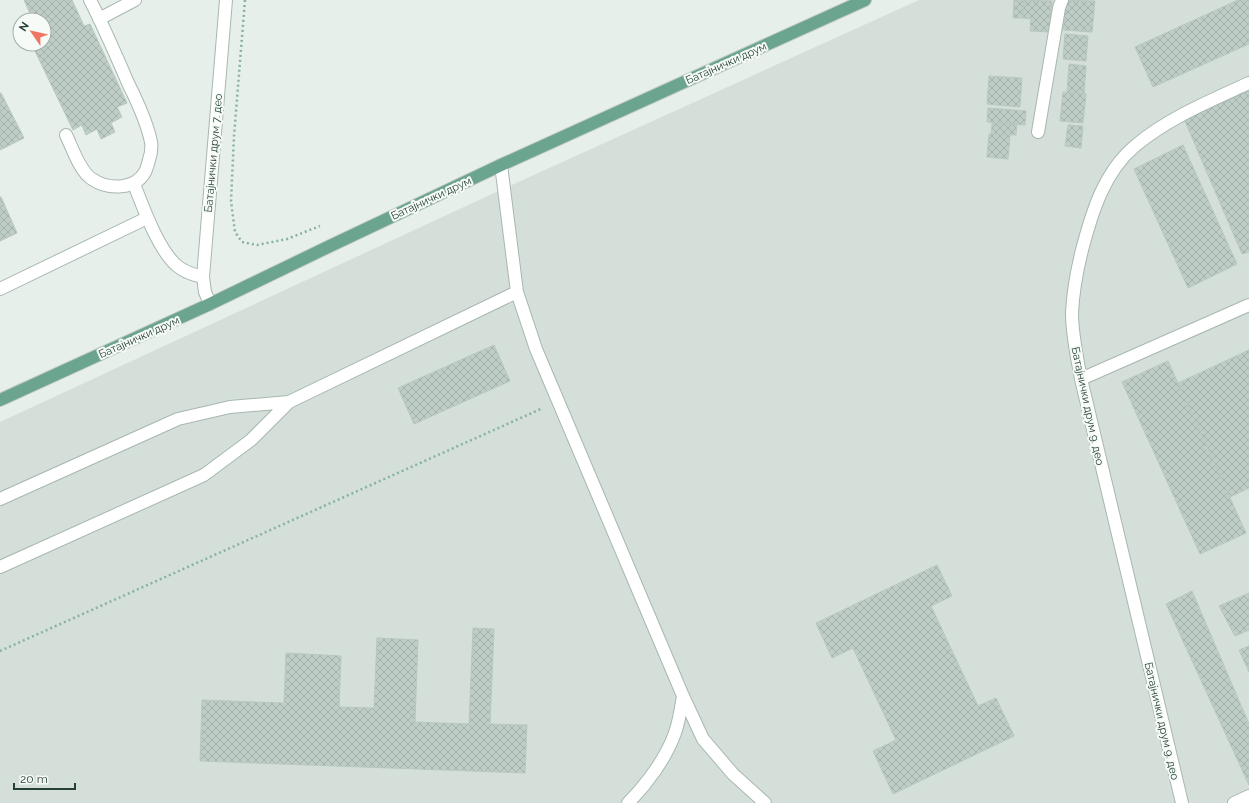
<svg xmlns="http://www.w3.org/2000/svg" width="1249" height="803" font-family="Raleway,sans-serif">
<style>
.built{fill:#d4dfd9}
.building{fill:url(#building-cross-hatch);stroke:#b8c8c0}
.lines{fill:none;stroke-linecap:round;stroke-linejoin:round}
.minor-casing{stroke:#a8b7b0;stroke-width:14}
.major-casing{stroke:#c2cac7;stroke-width:14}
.path{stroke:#87b2a0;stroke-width:2.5;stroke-dasharray:2 3;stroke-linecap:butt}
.minor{stroke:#fff;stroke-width:12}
.major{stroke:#6ba48f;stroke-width:12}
.labels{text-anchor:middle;stroke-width:4;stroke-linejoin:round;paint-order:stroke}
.street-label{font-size:11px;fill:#254136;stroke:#f7fbf8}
</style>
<defs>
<pattern id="building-cross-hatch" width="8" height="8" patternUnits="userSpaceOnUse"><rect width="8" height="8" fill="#becdc5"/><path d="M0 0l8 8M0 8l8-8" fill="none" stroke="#a3b1aa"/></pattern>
</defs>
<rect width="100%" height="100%" fill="#e6efea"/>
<path class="built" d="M 919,0 L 1249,0 L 1249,803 L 0,803 L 0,422 L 505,188 Z"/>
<path class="building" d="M 24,0 L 72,0 L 84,26 L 90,24 L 127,103 L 117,107 L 122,117 L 111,123 L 115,132 L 101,139 L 97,129 L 86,135 L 82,125 L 73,130 L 35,51 L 40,49 L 38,44 L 44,44 L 44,20 L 33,20 Z
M 1014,0 L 1024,0 L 1023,18 L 1013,18 Z
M 1024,0 L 1052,1 L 1049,32 L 1030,31 L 1031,19 L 1023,18 Z
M 1066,0 L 1095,1 L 1092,32 L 1063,30 Z
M 1238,0 L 1249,0 L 1249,44 L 1153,87 L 1135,47 Z
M 1065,34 L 1088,36 L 1086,61 L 1063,59 Z
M 1069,64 L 1086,66 L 1084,94 L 1067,92 Z
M 989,76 L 1022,78 L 1020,107 L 987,104 Z
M 1249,91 L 1249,252 L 1242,254 L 1184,119 Z
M 1063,92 L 1086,94 L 1083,123 L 1060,121 Z
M 0,93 L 1,93 L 24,138 L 0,150 Z
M 988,108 L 1026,111 L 1025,125 L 987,122 Z
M 992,123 L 1017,124 L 1016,135 L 991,134 Z
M 1068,125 L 1083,126 L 1081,148 L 1065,146 Z
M 989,134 L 1010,135 L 1008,159 L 987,157 Z
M 1183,145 L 1237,264 L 1188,288 L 1134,169 Z
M 0,197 L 1,197 L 17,233 L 0,241 Z
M 494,345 L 510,381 L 414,424 L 398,388 Z
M 1249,350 L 1249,488 L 1230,497 L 1178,383 Z
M 1168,361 L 1246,533 L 1200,554 L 1122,382 Z
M 937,565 L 952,596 L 931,606 L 978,706 L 996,698 L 1014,736 L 893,794 L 873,751 L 896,740 L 853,648 L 832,658 L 816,623 Z
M 1192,591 L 1249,724 L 1249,785 L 1166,604 Z
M 1249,593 L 1249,630 L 1235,636 L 1219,606 Z
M 473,628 L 494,629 L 490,724 L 527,725 L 525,773 L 200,761 L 202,700 L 284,703 L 286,653 L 341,656 L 339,707 L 374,708 L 377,638 L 418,640 L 415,722 L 469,724 Z
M 1249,646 L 1249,672 L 1239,650 Z"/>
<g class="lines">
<defs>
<path id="minor" d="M 99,19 L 135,0
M 1038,132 L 1059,8 L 1062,0
M 66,135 C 72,147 80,172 92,179 C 108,190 135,190 145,172 C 147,168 148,164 149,160 C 151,154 152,148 151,142 C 147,122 137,101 128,83 C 116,55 104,27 90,0
M 501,165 L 517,292 L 536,349 L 683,696 L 703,739 L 733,774 L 765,803
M 134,184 C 143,207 160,255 180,268 C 187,273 194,275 203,277
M 0,289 L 147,218
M 210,304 L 205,292 L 203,277 L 226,0
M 1081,379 L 1249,305
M 0,499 L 178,419 L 230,407 L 289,402 L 517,292
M 0,567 L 204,475 L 251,440 L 289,402
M 628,803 C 647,784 666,758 675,733 C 679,722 681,708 683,696
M 1182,803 L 1081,379 C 1077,357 1072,335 1072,313 C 1073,291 1077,270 1082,250 C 1092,212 1104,172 1135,146 C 1168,118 1210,101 1249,83
M 1234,803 L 1249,796"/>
<path id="major" d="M 0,400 L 210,304 L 330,246 L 501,165 L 865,0"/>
</defs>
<use href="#minor" class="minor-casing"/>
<use href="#major" class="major-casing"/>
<path class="path" d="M 245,0 L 234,136 L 231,201 L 235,232 L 242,242 L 257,245 L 287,239 L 320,226
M 0,651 L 543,408"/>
<use href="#minor" class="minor"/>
<use href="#major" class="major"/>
</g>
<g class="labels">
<g class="street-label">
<text transform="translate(726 63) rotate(-24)" y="4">Батајнички друм</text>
<text transform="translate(213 153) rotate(-85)" y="4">Батајнички друм 7. део</text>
<text transform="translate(431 198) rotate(-25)" y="4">Батајнички друм</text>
<text transform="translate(139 337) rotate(-24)" y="4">Батајнички друм</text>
<text transform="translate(1088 406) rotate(78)" y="4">Батајнички друм 9. део</text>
<text transform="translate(1162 721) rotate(77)" y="4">Батајнички друм 9. део</text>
</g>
</g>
<g transform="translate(32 32) rotate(304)"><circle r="19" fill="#f7fbf8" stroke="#a3b1aa"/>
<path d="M0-3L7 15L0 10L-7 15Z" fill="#f17662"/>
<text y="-6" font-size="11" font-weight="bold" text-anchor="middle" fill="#254136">N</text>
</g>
<path d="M14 783v6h61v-6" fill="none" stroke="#254136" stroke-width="2"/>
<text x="20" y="783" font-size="12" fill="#254136" stroke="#f7fbf8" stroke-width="3" paint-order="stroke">20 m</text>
</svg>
